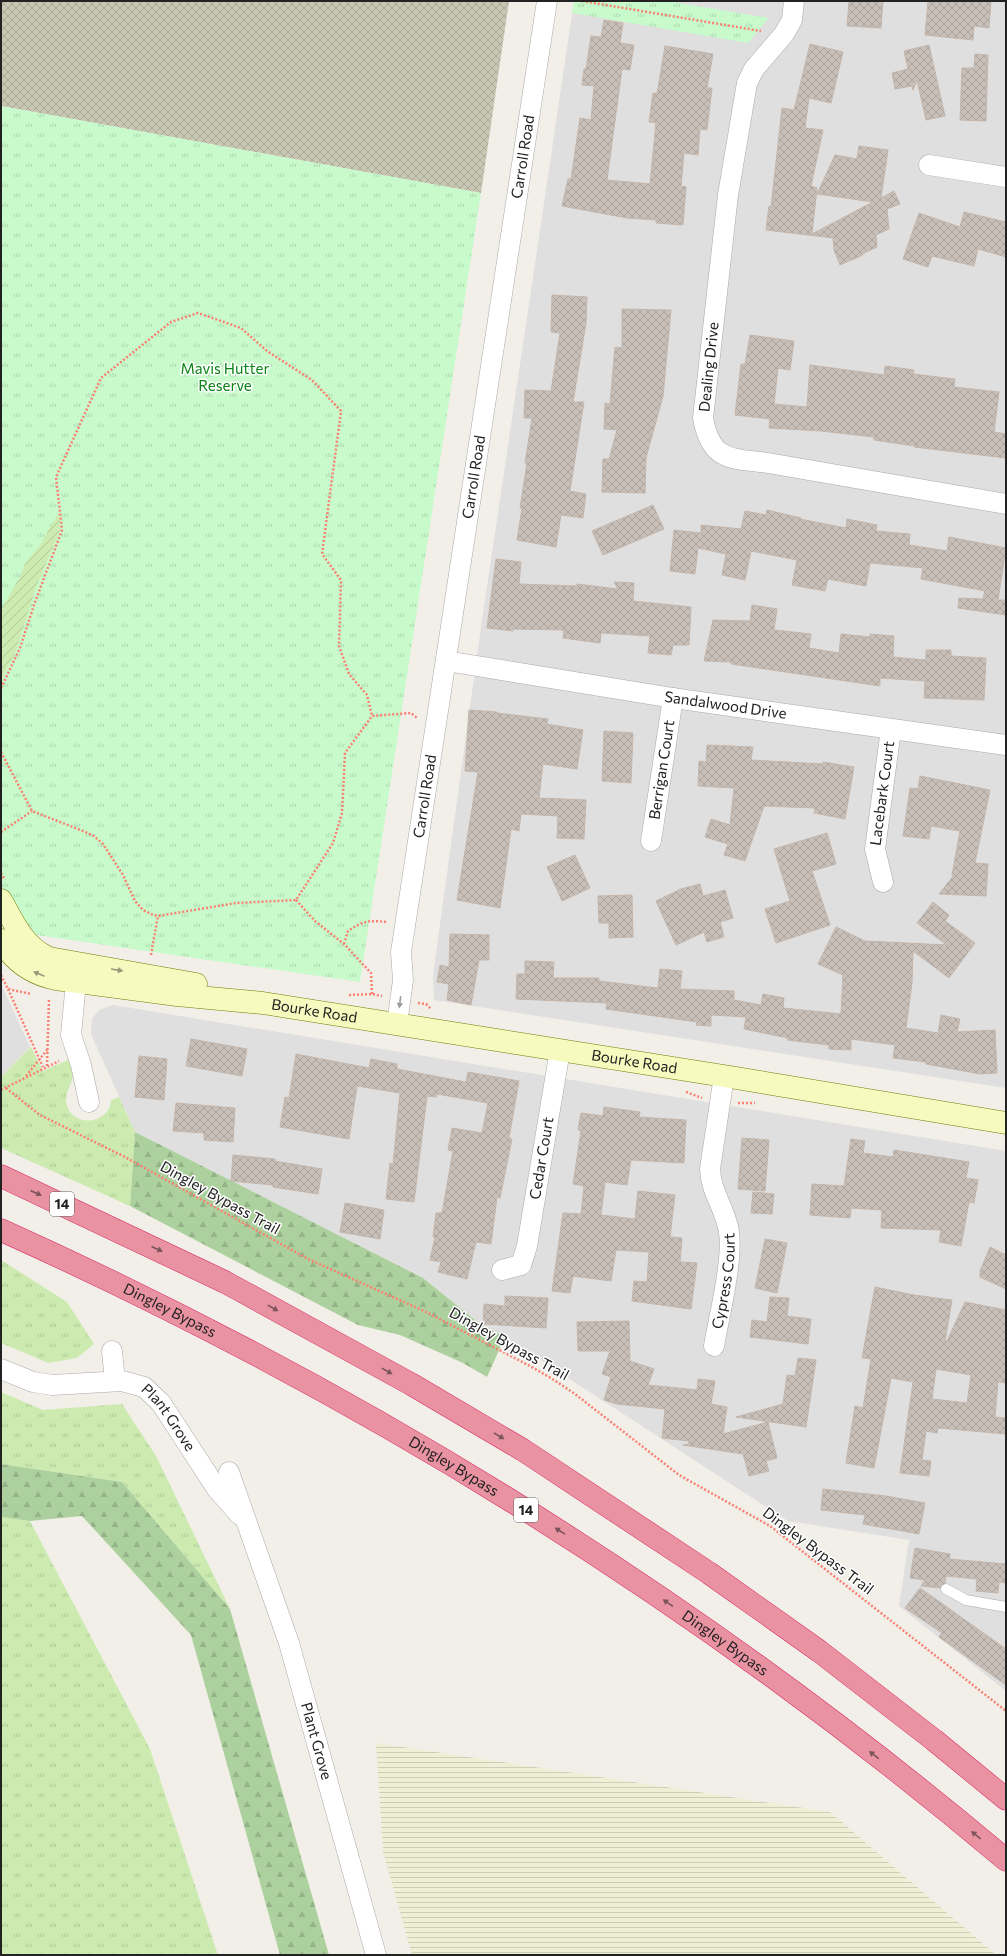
<svg xmlns="http://www.w3.org/2000/svg" width="1007" height="1956" font-family="Commissioner,sans-serif">
<style>
.residential{fill:#e0dfdf}
.construction{fill:url(#construction-cross-hatch)}
.farmland{fill:url(#farmland-rules)}
.grass{fill:url(#grass-tufts)}
.forest{fill:url(#forest-firs)}
.park{fill:url(#park-tufts)}
.garden{fill:url(#garden-furrows)}
.building{fill:url(#building-cross-hatch);stroke:#c4b6ab;fill-rule:evenodd}
.lines{fill:none;stroke-linecap:round;stroke-linejoin:round}
.lane-casing{stroke:#a9a9a9;stroke-width:11}
.street-casing{stroke:#a9a9a9;stroke-width:21}
.secondary-casing{stroke:#707d05;stroke-width:23}
.highway-casing{stroke:#dc2a67;stroke-width:23}
.path{stroke:#fa8072;stroke-width:2.5;stroke-dasharray:2 2;stroke-linecap:butt}
.lane{stroke:#fff;stroke-width:10}
.street{stroke:#fff;stroke-width:20}
.secondary{stroke:#f7fabf;stroke-width:22}
.highway{stroke:#e892a2;stroke-width:22}
.oneway{fill:#979978}
.oneway2{fill:#9c9c9c}
.oneway3{fill:#7b545c}
.labels{text-anchor:middle;stroke-width:3;stroke-linejoin:round;paint-order:stroke}
.shield{fill:#fff;stroke:#646464;stroke-width:1}
.shield-label{font-size:14px;font-weight:bold;fill:#222}
.street-label{font-size:15px;fill:#222;stroke:#fff}
.park-label{font-size:15px;fill:#0c8416;stroke:#fff}
</style>
<defs>
<pattern id="construction-cross-hatch" width="8" height="8" patternUnits="userSpaceOnUse"><rect width="8" height="8" fill="#c7c7b4"/><path d="M0 0l8 8M0 8l8-8" fill="none" stroke="#abab9a"/></pattern>
<pattern id="farmland-rules" width="6" height="5" patternUnits="userSpaceOnUse"><rect width="6" height="5" fill="#eef0d5"/><path d="M0 2.5h6" fill="none" stroke="#ccceb7"/></pattern>
<pattern id="grass-tufts" width="24" height="20" patternUnits="userSpaceOnUse"><rect width="24" height="20" fill="#cdebb0"/><path d="M3 7l-1-3M5 7V3M7 7l1-3M15 17l-1-3M17 17v-4M19 17l1-3" fill="none" stroke="#b0c997"/></pattern>
<pattern id="forest-firs" width="22" height="20" patternUnits="userSpaceOnUse"><rect width="22" height="20" fill="#add19e"/><path d="M5 1l3.5 6h-7zM16 11l3.5 6h-7z" fill="#95b388"/></pattern>
<pattern id="park-tufts" width="24" height="20" patternUnits="userSpaceOnUse"><rect width="24" height="20" fill="#c8facc"/><path d="M3 7l-1-3M5 7V3M7 7l1-3M15 17l-1-3M17 17v-4M19 17l1-3" fill="none" stroke="#acd6af"/></pattern>
<pattern id="garden-furrows" width="10" height="10" patternUnits="userSpaceOnUse"><rect width="10" height="10" fill="#cdebb0"/><path d="M-1 1l2-2M0 10L10 0M9 11l2-2" fill="none" stroke="#b0c997"/></pattern>
<pattern id="building-cross-hatch" width="8" height="8" patternUnits="userSpaceOnUse"><rect width="8" height="8" fill="#c7bfb8"/><path d="M0 0l8 8M0 8l8-8" fill="none" stroke="#aba49e"/></pattern>
</defs>
<rect width="100%" height="100%" fill="#f2efe9"/>
<path class="residential" d="M 574,1 L 1006,1 L 1006,1088 L 434,1000 L 433,975 L 481,627 Z
M 1,984 L 30,1047 L 1,1077 Z
M 113,1005 L 1006,1151 L 1006,1691 L 899,1606 L 909,1540 L 788,1521 L 505,1337 L 480,1324 L 423,1278 L 135,1132 L 91,1034 L 92,1019 L 99,1010 Z"/>
<path class="construction" d="M 1,1 L 509,1 L 481,193 L 1,106 Z"/>
<path class="farmland" d="M 376,1743 L 830,1812 L 996,1955 L 412,1955 L 383,1852 Z"/>
<path class="grass" d="M 31,1047 L 43,1071 L 70,1059 C 71,1064 74,1069 73,1074 C 72,1086 63,1094 67,1106 C 75,1129 110,1123 111,1100 L 119,1097 L 135,1132 L 130,1206 L 1,1148 L 1,1077 Z
M 1,1260 L 67,1302 L 94,1344 L 77,1358 L 48,1363 L 1,1343 Z
M 1,1392 L 43,1410 L 122,1404 L 156,1456 L 230,1609 L 122,1482 L 1,1464 Z
M 1,1517 L 30,1521 L 150,1749 L 218,1955 L 1,1955 Z"/>
<path class="forest" d="M 135,1132 L 423,1278 L 480,1324 L 505,1337 L 487,1377 L 463,1363 L 400,1335 L 358,1325 L 130,1206 Z
M 1,1464 L 122,1482 L 230,1609 L 329,1955 L 280,1955 L 191,1635 L 82,1516 L 30,1521 L 1,1517 Z"/>
<path class="park" d="M 574,1 L 668,1 L 769,18 L 748,43 L 572,13 Z
M 1,106 L 481,193 L 360,982 L 23,933 L 1,891 Z"/>
<path class="garden" d="M 59,512 L 60,530 L 36,588 L 16,651 L 1,680 L 1,610 L 21,575 L 25,563 L 39,547 Z"/>
<path class="building" d="M 849,1 L 883,1 L 881,28 L 847,26 Z
M 928,1 L 991,1 L 989,28 L 974,26 L 973,40 L 925,35 Z
M 604,20 L 623,23 L 620,43 L 634,45 L 630,70 L 622,69 L 607,180 L 650,184 L 656,123 L 649,122 L 653,93 L 657,94 L 665,46 L 713,54 L 707,88 L 712,88 L 707,130 L 700,129 L 698,155 L 684,153 L 681,186 L 686,187 L 683,225 L 656,223 L 656,220 L 627,218 L 562,206 L 568,179 L 571,179 L 580,118 L 591,120 L 594,86 L 582,85 L 584,69 L 586,69 L 591,36 L 601,37 Z
M 810,44 L 843,52 L 831,103 L 809,98 L 805,128 L 823,130 L 811,186 L 817,188 L 812,234 L 873,202 L 817,194 L 835,155 L 857,159 L 859,146 L 888,150 L 881,198 L 894,191 L 900,204 L 887,209 L 889,229 L 876,235 L 877,247 L 866,252 L 861,256 L 840,265 L 834,250 L 833,238 L 766,230 L 769,206 L 771,207 L 782,108 L 794,110 Z
M 929,45 L 945,116 L 926,120 L 917,80 L 913,90 L 912,86 L 895,89 L 892,73 L 908,69 L 904,51 Z
M 975,54 L 988,55 L 986,121 L 960,120 L 962,68 L 974,68 Z
M 964,212 L 1006,222 L 1006,257 L 978,249 L 974,266 L 932,256 L 928,267 L 903,259 L 919,213 L 960,227 Z
M 552,295 L 587,297 L 586,323 L 573,402 L 584,402 L 570,491 L 586,494 L 583,518 L 561,515 L 556,547 L 517,540 L 522,508 L 520,508 L 527,463 L 525,463 L 532,418 L 524,418 L 525,390 L 551,391 L 560,333 L 551,332 Z
M 622,309 L 671,310 L 663,396 L 646,458 L 645,493 L 602,492 L 603,459 L 609,459 L 617,430 L 604,429 L 605,403 L 610,404 L 615,347 L 622,348 Z
M 750,335 L 794,341 L 790,370 L 778,368 L 774,404 L 807,407 L 810,365 L 884,375 L 885,366 L 914,370 L 913,374 L 955,379 L 954,387 L 999,392 L 994,432 L 1006,434 L 1006,458 L 914,447 L 915,446 L 874,440 L 874,437 L 821,431 L 769,428 L 770,419 L 735,415 L 741,364 L 745,364 Z
M 653,505 L 664,529 L 603,555 L 592,531 Z
M 767,510 L 801,518 L 800,519 L 846,528 L 847,519 L 877,525 L 876,531 L 910,534 L 909,545 L 947,551 L 949,537 L 1006,548 L 998,600 L 1006,600 L 1006,615 L 958,608 L 959,598 L 983,599 L 985,591 L 921,579 L 923,568 L 870,563 L 866,586 L 828,579 L 825,591 L 792,585 L 797,560 L 751,551 L 745,580 L 722,575 L 726,554 L 698,548 L 695,574 L 670,571 L 674,530 L 701,533 L 701,525 L 741,529 L 745,511 L 766,515 Z
M 496,559 L 521,562 L 519,584 L 577,586 L 577,584 L 618,589 L 614,582 L 634,583 L 633,601 L 691,607 L 689,645 L 673,645 L 671,655 L 648,653 L 650,636 L 601,633 L 600,643 L 563,638 L 564,630 L 513,629 L 513,631 L 487,628 Z
M 752,605 L 777,609 L 774,630 L 811,634 L 809,648 L 839,653 L 841,634 L 870,637 L 870,634 L 894,636 L 893,657 L 926,660 L 926,650 L 951,650 L 951,656 L 986,658 L 984,700 L 924,698 L 925,681 L 880,678 L 880,686 L 731,664 L 731,662 L 704,661 L 713,620 L 750,621 Z
M 469,710 L 497,712 L 497,713 L 548,719 L 547,724 L 583,730 L 577,769 L 543,764 L 539,798 L 586,800 L 584,839 L 557,838 L 558,816 L 521,814 L 519,831 L 511,829 L 500,908 L 457,900 L 478,772 L 465,771 Z
M 604,731 L 633,733 L 631,783 L 602,781 Z
M 707,745 L 753,747 L 751,760 L 823,764 L 823,762 L 854,767 L 845,819 L 814,813 L 815,808 L 764,806 L 745,861 L 724,855 L 728,844 L 705,837 L 711,819 L 730,825 L 734,788 L 698,786 L 699,761 L 706,762 Z
M 920,776 L 990,790 L 975,863 L 988,864 L 986,896 L 939,894 L 954,875 L 952,875 L 960,831 L 931,826 L 929,839 L 903,836 L 910,788 L 918,789 Z
M 827,833 L 836,864 L 812,871 L 830,925 L 776,943 L 765,909 L 790,901 L 774,849 Z
M 575,855 L 590,888 L 562,901 L 547,867 Z
M 700,884 L 703,896 L 725,890 L 733,918 L 720,922 L 724,937 L 707,942 L 704,932 L 676,945 L 656,901 L 681,889 Z
M 632,895 L 633,937 L 609,938 L 609,923 L 599,923 L 598,896 Z
M 933,902 L 949,915 L 945,921 L 975,943 L 949,978 L 913,951 L 912,983 L 906,1028 L 938,1033 L 941,1015 L 960,1019 L 957,1032 L 995,1030 L 997,1073 L 980,1074 L 926,1064 L 926,1062 L 893,1058 L 895,1045 L 851,1039 L 851,1050 L 829,1049 L 829,1045 L 787,1040 L 788,1038 L 744,1029 L 746,1017 L 711,1015 L 711,1026 L 696,1025 L 697,1022 L 606,1009 L 607,1003 L 516,999 L 517,974 L 525,974 L 525,961 L 554,962 L 553,978 L 599,978 L 599,981 L 658,988 L 660,969 L 682,971 L 680,989 L 734,991 L 734,1000 L 761,1005 L 763,994 L 784,998 L 783,1008 L 841,1014 L 843,975 L 818,964 L 836,927 L 865,941 L 947,945 L 917,923 Z
M 450,934 L 489,935 L 489,960 L 479,960 L 471,1005 L 447,1000 L 449,984 L 437,982 L 440,965 L 449,967 Z
M 191,1039 L 247,1049 L 242,1076 L 186,1066 Z
M 296,1054 L 369,1068 L 371,1059 L 397,1064 L 397,1069 L 466,1082 L 468,1072 L 519,1081 L 509,1138 L 512,1139 L 500,1198 L 497,1197 L 491,1244 L 476,1242 L 467,1279 L 438,1272 L 441,1262 L 430,1260 L 435,1237 L 433,1237 L 436,1213 L 442,1213 L 453,1151 L 448,1150 L 452,1128 L 482,1133 L 488,1103 L 437,1094 L 436,1097 L 427,1096 L 414,1202 L 386,1199 L 390,1163 L 393,1164 L 400,1093 L 357,1086 L 349,1139 L 280,1127 L 285,1097 L 289,1098 Z
M 139,1056 L 167,1059 L 164,1100 L 135,1097 Z
M 176,1103 L 235,1108 L 233,1142 L 204,1140 L 204,1133 L 173,1131 Z
M 604,1107 L 640,1112 L 639,1117 L 686,1120 L 684,1163 L 631,1160 L 627,1185 L 605,1182 L 601,1215 L 635,1219 L 638,1191 L 675,1195 L 670,1237 L 682,1238 L 680,1262 L 697,1263 L 691,1309 L 632,1301 L 634,1281 L 647,1282 L 649,1252 L 616,1250 L 611,1281 L 573,1276 L 570,1293 L 552,1291 L 563,1213 L 581,1214 L 584,1186 L 573,1184 L 581,1131 L 578,1130 L 581,1113 L 603,1116 Z
M 742,1138 L 769,1140 L 765,1191 L 738,1189 Z
M 851,1139 L 865,1141 L 863,1153 L 893,1157 L 894,1150 L 969,1162 L 966,1178 L 978,1180 L 974,1203 L 969,1202 L 961,1246 L 939,1242 L 941,1230 L 881,1228 L 882,1210 L 851,1208 L 850,1218 L 810,1215 L 812,1184 L 844,1186 Z
M 233,1155 L 275,1159 L 275,1161 L 322,1169 L 318,1194 L 273,1187 L 273,1185 L 231,1181 Z
M 753,1192 L 774,1194 L 772,1214 L 751,1213 Z
M 345,1203 L 384,1210 L 380,1239 L 340,1232 Z
M 765,1239 L 787,1243 L 777,1293 L 755,1288 Z
M 990,1247 L 1006,1255 L 1006,1289 L 980,1277 L 980,1271 Z
M 875,1287 L 914,1295 L 952,1300 L 945,1341 L 947,1341 L 965,1302 L 1006,1310 L 1006,1383 L 998,1382 L 995,1417 L 1006,1418 L 1006,1434 L 938,1428 L 937,1433 L 926,1431 L 922,1460 L 931,1461 L 929,1476 L 900,1473 L 913,1382 L 891,1378 L 874,1468 L 846,1463 L 855,1406 L 863,1408 L 871,1359 L 862,1358 ZM 936,1369 L 971,1375 L 967,1403 L 932,1399 Z
M 505,1296 L 548,1298 L 546,1328 L 483,1324 L 484,1304 L 505,1306 Z
M 770,1297 L 789,1298 L 787,1316 L 811,1319 L 808,1344 L 750,1337 L 752,1320 L 767,1322 Z
M 629,1321 L 630,1361 L 654,1369 L 648,1385 L 697,1390 L 698,1379 L 715,1381 L 711,1404 L 727,1407 L 723,1434 L 768,1422 L 777,1458 L 766,1461 L 769,1471 L 749,1476 L 743,1454 L 683,1445 L 689,1444 L 689,1441 L 662,1438 L 665,1409 L 617,1404 L 604,1400 L 611,1377 L 602,1374 L 610,1351 L 578,1351 L 577,1322 Z
M 798,1358 L 816,1360 L 806,1427 L 736,1417 L 783,1404 L 787,1375 L 795,1376 Z
M 823,1489 L 886,1496 L 925,1503 L 919,1534 L 863,1524 L 865,1515 L 821,1510 Z
M 915,1548 L 950,1554 L 949,1559 L 1006,1564 L 1006,1583 L 999,1582 L 998,1593 L 976,1591 L 977,1579 L 946,1576 L 945,1583 L 940,1588 L 921,1586 L 925,1580 L 910,1578 Z
M 920,1588 L 1006,1649 L 1006,1685 L 939,1637 L 942,1633 L 905,1608 Z"/>
<g class="lines">
<defs>
<path id="lane" d="M 946,1589 L 966,1600 L 1006,1607"/>
<g id="street">
<path d="M 794,1 L 792,20 L 784,34 L 754,69 L 747,83 L 728,195 L 703,418 C 711,462 731,458 768,463 L 1006,504"/>
<path d="M 929,165 L 1006,177"/>
<path id="s1" d="M 446,661 L 673,698 L 1006,745"/>
<path id="s2" d="M 651,841 L 673,698"/>
<path id="s3" d="M 883,882 L 875,849 L 891,729"/>
<path d="M 76,982 L 71,1035 L 81,1065 L 89,1102"/>
<path id="s4" d="M 397,1024 L 403,980 L 401,952 L 547,1"/>
<path id="s5" d="M 521,1265 L 527,1246 L 560,1050"/>
<path d="M 502,1270 L 521,1265"/>
<path id="s6" d="M 714,1346 C 719,1316 735,1254 728,1227 C 723,1205 711,1192 710,1169 L 724,1076"/>
<path d="M 112,1351 L 115,1381"/>
<path id="s7" d="M 1,1369 L 33,1382 L 52,1385 L 122,1381 L 144,1387 L 161,1403 L 217,1489 L 240,1515"/>
<path id="s8" d="M 229,1472 L 289,1643 L 376,1955"/>
</g>
<g id="secondary">
<path d="M 1,900 C 14,923 23,946 49,958 L 196,984"/>
<path id="s9" d="M 1,940 C 14,962 31,974 56,979 L 177,995 L 263,1003 L 724,1076 L 1006,1123"/>
</g>
<g id="highway">
<path d="M 1,1176 L 225,1282 L 411,1384 L 523,1450 L 709,1573 L 819,1651 L 934,1740 L 1006,1799"/>
<path id="s10" d="M 1,1230 C 363,1393 703,1604 1006,1860"/>
</g>
</defs>
<use href="#lane" class="lane-casing"/>
<use href="#street" class="street-casing"/>
<use href="#secondary" class="secondary-casing"/>
<use href="#highway" class="highway-casing"/>
<path class="path" d="M 582,1 L 761,31
M 1,688 L 20,648 L 34,605 L 62,530 L 56,477 L 101,378 L 171,322 L 198,313 L 241,328 L 267,351 L 312,380 L 341,411 L 322,554 L 341,580 L 339,646 L 349,674 L 367,695 L 372,716
M 1,752 L 32,811 L 83,831 L 94,836 L 103,844 L 123,875 L 135,901 L 143,910 L 153,915 L 158,916 L 236,903 L 296,900 L 333,843 L 342,813 L 345,753 L 372,716 L 411,713 L 417,718
M 1,832 L 32,811
M 1,873 L 5,880
M 296,900 L 315,921 L 344,944 L 371,973 L 372,994
M 344,944 L 348,931 C 363,921 368,920 387,922
M 151,955 L 158,916
M 1,975 L 8,989 L 31,994
M 8,989 L 43,1067
M 349,995 L 372,994 L 382,996
M 418,1003 L 426,1004 L 431,1009
M 47,1066 L 49,998
M 26,1076 L 47,1050
M 6,1088 L 40,1115 L 125,1157 L 308,1259 L 424,1311 L 530,1366 L 554,1380 L 575,1394 L 679,1475 L 770,1526 L 1006,1711
M 1,1090 L 59,1061
M 686,1092 L 702,1098
M 738,1103 L 755,1103"/>
<use href="#lane" class="lane"/>
<use href="#street" class="street"/>
<use href="#secondary" class="secondary"/>
<use href="#highway" class="highway"/>
</g>
<defs><path id="oneway-solid" d="M-6-.8H1V-3.2L6.5 0L1 3.2V.8H-6Z"/></defs>
<g class="oneway">
<use href="#oneway-solid" transform="translate(117 970) rotate(9)"/>
<use href="#oneway-solid" transform="translate(39 974) rotate(-157)"/>
</g>
<use class="oneway2" href="#oneway-solid" transform="translate(400 1002) rotate(97)"/>
<g class="oneway3">
<use href="#oneway-solid" transform="translate(36 1193) rotate(25)"/>
<use href="#oneway-solid" transform="translate(157 1249) rotate(25)"/>
<use href="#oneway-solid" transform="translate(273 1308) rotate(29)"/>
<use href="#oneway-solid" transform="translate(387 1371) rotate(29)"/>
<use href="#oneway-solid" transform="translate(499 1436) rotate(31)"/>
<use href="#oneway-solid" transform="translate(560 1531) rotate(-148)"/>
<use href="#oneway-solid" transform="translate(668 1603) rotate(-145)"/>
<use href="#oneway-solid" transform="translate(874 1755) rotate(-142)"/>
<use href="#oneway-solid" transform="translate(976 1835) rotate(-141)"/>
</g>
<g class="labels">
<g class="shield">
<rect x="50" y="1192" width="24" height="24" rx="3"/>
<rect x="514" y="1498" width="24" height="24" rx="3"/>
</g>
<g class="shield-label">
<text x="62" y="1209">14</text>
<text x="526" y="1515">14</text>
</g>
<g class="street-label">
<text dy="5" stroke="none"><textPath href="#s4" startOffset="877">Carroll Road</textPath></text>
<text transform="translate(709 367) rotate(-84)" y="5">Dealing Drive</text>
<text dy="5" stroke="none"><textPath href="#s4" startOffset="553">Carroll Road</textPath></text>
<text dy="5" stroke="none"><textPath href="#s1" startOffset="283">Sandalwood Drive</textPath></text>
<text dy="5" stroke="none"><textPath href="#s2" startOffset="72">Berrigan Court</textPath></text>
<text dy="5" stroke="none"><textPath href="#s3" startOffset="90">Lacebark Court</textPath></text>
<text dy="5" stroke="none"><textPath href="#s4" startOffset="230">Carroll Road</textPath></text>
<text dy="5" stroke="none"><textPath href="#s9" startOffset="330">Bourke Road</textPath></text>
<text dy="5" stroke="none"><textPath href="#s9" startOffset="654">Bourke Road</textPath></text>
<text dy="5" stroke="none"><textPath href="#s5" startOffset="109">Cedar Court</textPath></text>
<text transform="translate(220 1198) rotate(29)" y="5">Dingley Bypass Trail</text>
<text dy="5" stroke="none"><textPath href="#s6" startOffset="66">Cypress Court</textPath></text>
<text dy="5" stroke="none"><textPath href="#s10" startOffset="187">Dingley Bypass</textPath></text>
<text transform="translate(509 1344) rotate(29)" y="5">Dingley Bypass Trail</text>
<text dy="5" stroke="none"><textPath href="#s7" startOffset="186">Plant Grove</textPath></text>
<text dy="5" stroke="none"><textPath href="#s10" startOffset="511">Dingley Bypass</textPath></text>
<text transform="translate(818 1551) rotate(37)" y="5">Dingley Bypass Trail</text>
<text dy="5" stroke="none"><textPath href="#s10" startOffset="835">Dingley Bypass</textPath></text>
<text dy="5" stroke="none"><textPath href="#s8" startOffset="283">Plant Grove</textPath></text>
</g>
<g class="park-label">
<text x="225" y="374">Mavis Hutter<tspan x="225" dy="17">Reserve</tspan></text>
</g>
</g>
<rect width="1007" height="1956" fill="none" stroke="#222222" stroke-width="4"/>
</svg>
